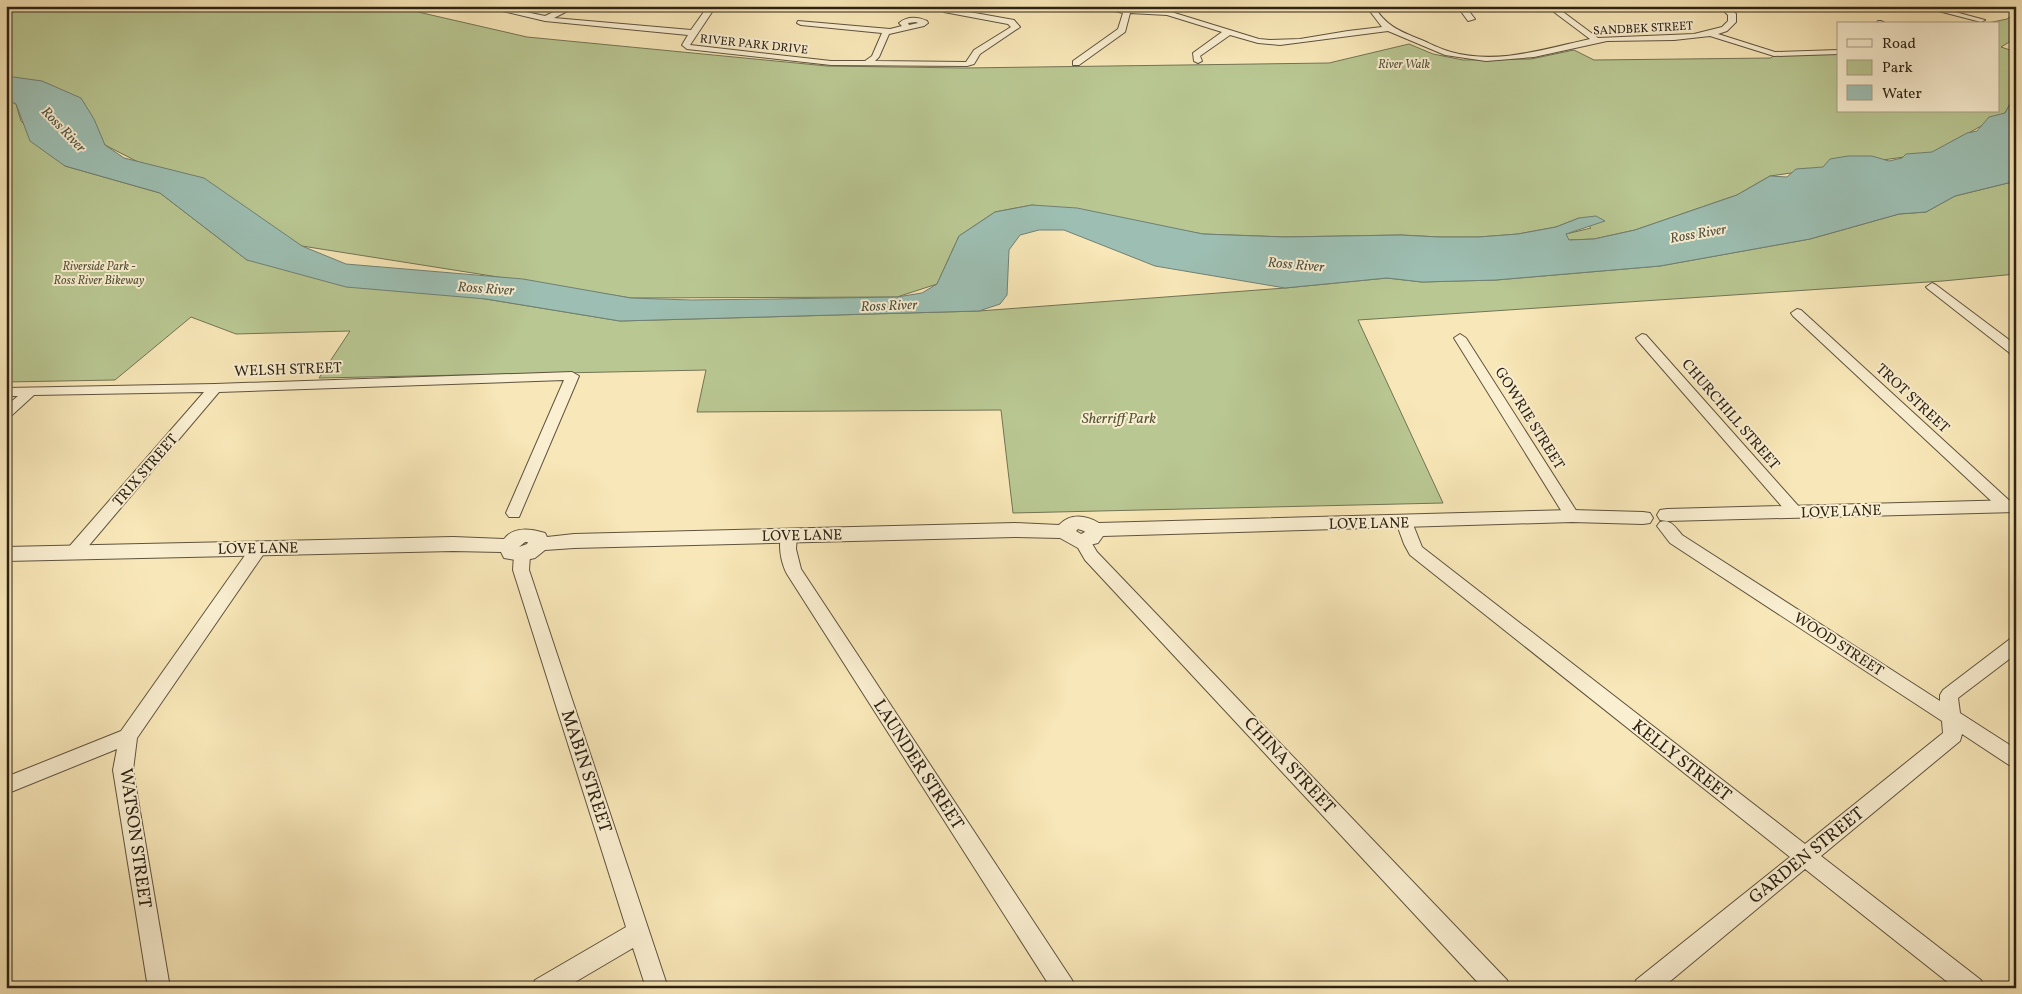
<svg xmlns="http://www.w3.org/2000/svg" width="2022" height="994" font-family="Vollkorn,serif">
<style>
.green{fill:#b9c792;stroke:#727454}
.water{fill:#9dbfb3;stroke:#708074}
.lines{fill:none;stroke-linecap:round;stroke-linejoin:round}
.minor-casing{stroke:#5f533e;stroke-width:2}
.tertiary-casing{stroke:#5f533e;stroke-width:2}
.minor{fill:#faefd1;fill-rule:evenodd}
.tertiary{fill:#faefd1;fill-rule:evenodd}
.labels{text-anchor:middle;stroke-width:4;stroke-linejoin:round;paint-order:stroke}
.far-street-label{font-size:12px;fill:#2c2215;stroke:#faefd1}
.far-park-label{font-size:12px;font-style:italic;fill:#56543a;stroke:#faefd1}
.far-water-label{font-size:14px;font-style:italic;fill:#4e5144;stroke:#faefd1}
.street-label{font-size:15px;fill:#2c2215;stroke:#faefd1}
.park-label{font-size:15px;font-style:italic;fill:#56543a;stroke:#faefd1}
.near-street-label{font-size:18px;fill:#2c2215;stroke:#faefd1}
</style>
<rect width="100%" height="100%" fill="#f8e7b8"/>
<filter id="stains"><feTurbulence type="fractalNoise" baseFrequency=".004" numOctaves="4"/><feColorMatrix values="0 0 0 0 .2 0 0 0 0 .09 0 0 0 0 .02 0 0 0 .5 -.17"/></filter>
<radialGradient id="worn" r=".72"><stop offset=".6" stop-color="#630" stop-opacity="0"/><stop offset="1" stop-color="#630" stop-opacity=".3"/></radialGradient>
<path class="green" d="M 6,6 L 392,6 L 527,37 L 827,66 L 964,68 L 1329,63 L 1409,44 L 1433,54 L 1463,60 L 1531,59 L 1574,50 L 1594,60 L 1771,58 L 1774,55 L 1838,54 L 1838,111 L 1998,111 L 1998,24 L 1983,24 L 2007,19 L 2016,12 L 2016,38 L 2001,47 L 2016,52 L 2016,93 L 2005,113 L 1932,153 L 1770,176 L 1737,195 L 1635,230 L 1594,239 L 1568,240 L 1566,234 L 1591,228 L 1579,218 L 1556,227 L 1518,234 L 1479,237 L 1439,237 L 1401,235 L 1285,237 L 1203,234 L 1032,205 L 995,212 L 959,236 L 937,284 L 897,297 L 631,298 L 302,246 L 105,145 L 6,77 Z
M 6,99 L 16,104 L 21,121 L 65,166 L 160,193 L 247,260 L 620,321 L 979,311 L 1285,288 L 1387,278 L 1422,282 L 1496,280 L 1660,266 L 1810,239 L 1899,214 L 1926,212 L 1955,196 L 2016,181 L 2016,274 L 1943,281 L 1358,320 L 1443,503 L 1013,513 L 1001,410 L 697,412 L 706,370 L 319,378 L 350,331 L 236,334 L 191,317 L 115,380 L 6,382 Z"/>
<path class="water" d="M 6,76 L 42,81 L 81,98 L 94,119 L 105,145 L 124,158 L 204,178 L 302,246 L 346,264 L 523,279 L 631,298 L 691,300 L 776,299 L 897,297 L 922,293 L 937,284 L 959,236 L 995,212 L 1032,205 L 1077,208 L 1203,234 L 1285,237 L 1401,235 L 1439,237 L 1479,237 L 1518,234 L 1556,227 L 1579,218 L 1596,216 L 1605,221 L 1566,234 L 1569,240 L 1594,239 L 1635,230 L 1737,195 L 1770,176 L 1787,177 L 1796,169 L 1823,167 L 1830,159 L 1848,156 L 1872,156 L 1889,161 L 1902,158 L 1906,154 L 1932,152 L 1967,133 L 1977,131 L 1989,117 L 2005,113 L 2016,93 L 2016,181 L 1955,196 L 1926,212 L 1899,214 L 1810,239 L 1660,266 L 1496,280 L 1422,282 L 1387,278 L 1285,288 L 1155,266 L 1064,230 L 1039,230 L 1020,235 L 1009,250 L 1007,295 L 1000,304 L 979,311 L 620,321 L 486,299 L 346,287 L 247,260 L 160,193 L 65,166 L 30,141 L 16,104 L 6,99 Z"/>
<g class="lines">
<defs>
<path id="minor" d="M 482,6 L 498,6 L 545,16 L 566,6 L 577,6 L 554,18 L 691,30 L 708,6 L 716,6 L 690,45 L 831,61 L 865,61 L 872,56 L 882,33 L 801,25 L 797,23 L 798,21 L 890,29 L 902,26 L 899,23 C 907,16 918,17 927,21 L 928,23 L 924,26 L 889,34 L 879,57 L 875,61 L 966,62 L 974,50 L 1011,27 L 1008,24 L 944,12 L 944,8 L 947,8 L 1014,20 L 1020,27 L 980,54 L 974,64 L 967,66 L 831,65 L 687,49 L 682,45 L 688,35 L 545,21 ZM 916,22 L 918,23 L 909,25 L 908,23 Z
M 1094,6 L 1168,11 L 1259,39 L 1270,40 L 1300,39 L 1348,31 L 1382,27 L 1366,6 L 1374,6 C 1385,25 1399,31 1419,39 C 1429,43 1440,49 1451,52 C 1497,65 1544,49 1590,39 L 1546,6 L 1555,6 L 1598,38 L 1694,34 L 1722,27 L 1728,21 L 1728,15 L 1719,6 L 1728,6 L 1736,14 L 1736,22 L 1727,31 L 1718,34 L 1775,52 L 1838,50 L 1838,54 L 1774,56 L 1710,36 L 1674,40 L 1607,41 L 1534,57 L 1486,61 L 1445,55 L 1388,31 L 1280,45 L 1258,43 L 1230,35 L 1200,56 L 1202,61 L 1198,63 L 1194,61 L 1193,53 L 1222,32 L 1167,15 L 1130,13 L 1125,32 L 1079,65 L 1073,65 L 1073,61 L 1118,29 L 1123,13 Z
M 1268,6 L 1276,6 L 1276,8 L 1272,10 Z
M 1378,6 L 1465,6 L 1475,19 L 1468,21 L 1460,10 L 1382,8 Z
M 1919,6 L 1933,6 L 1985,20 L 1981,22 Z
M 1878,21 L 1881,21 L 1885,23 L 1876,24 Z
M 1932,283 L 1936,285 L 2016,345 L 2016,355 L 2011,354 L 1928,289 L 1926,287 Z
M 1797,309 L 1801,310 L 2012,503 L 2015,507 L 2012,511 L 2002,511 L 1793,316 L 1791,313 Z
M 1460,334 L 1466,338 L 1577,512 L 1580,516 L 1577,520 L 1567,520 L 1454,338 Z
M 1642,334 L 1646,335 L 1801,509 L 1804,513 L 1801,517 L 1791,517 L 1638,341 L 1636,338 Z
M 572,372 L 579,376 L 519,517 L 509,517 L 506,513 L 564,380 L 219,392 L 80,556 L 74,557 L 68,556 L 66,552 L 68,548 L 204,392 L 34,395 L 11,416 L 6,417 L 6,406 L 18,396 L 6,396 L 6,388 L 215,384 Z
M 1404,517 L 1409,518 L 1412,522 L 1422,547 L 1805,844 L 1943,733 L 1942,721 L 1670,543 L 1657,526 L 1660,522 C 1671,519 1675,527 1682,535 L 1940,701 L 1940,695 L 1943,690 L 2010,639 L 2016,638 L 2016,654 L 1958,698 L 1960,713 L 2016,749 L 2016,767 L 2009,765 L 1962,734 L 1960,741 L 1821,856 L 1981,980 L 1984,988 L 1955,988 L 1805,869 L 1662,988 L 1633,988 L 1636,980 L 1790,857 L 1410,555 L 1404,544 L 1396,522 L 1399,518 Z
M 789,530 L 795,531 L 797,535 L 796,549 L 801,569 L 1072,980 L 1075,988 L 1051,988 L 787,574 C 781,563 777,543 783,531 Z
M 1082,536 L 1088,537 L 1097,552 L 1507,980 L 1510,988 L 1483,988 L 1085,560 L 1074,541 L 1076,537 Z
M 259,543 L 265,544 L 267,548 L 265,552 L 137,738 L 133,770 L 170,988 L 148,988 L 113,770 L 117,749 L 6,794 L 6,777 L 121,731 L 253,544 Z
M 522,549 L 528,551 L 530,555 L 529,570 L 668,988 L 646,988 L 633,948 L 565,988 L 532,988 L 535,980 L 626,927 L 513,570 L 514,555 L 516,551 Z"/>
<path id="tertiary" d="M 2016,500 L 2016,512 L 1667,521 L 1660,520 L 1657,515 L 1660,510 L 1667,509 Z
M 1572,510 L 1643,512 L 1650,513 L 1653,518 L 1650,523 L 1643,524 L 1572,522 L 1103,536 L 1098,543 L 1078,548 L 1060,538 L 1015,537 L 574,548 L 545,550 L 535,558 L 522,561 L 504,558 L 501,552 L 453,551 L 6,561 L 6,547 L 453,537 L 504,539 C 514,526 531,529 545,533 L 547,537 L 574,534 L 1015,523 L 1059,525 C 1070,513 1086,515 1099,523 ZM 1078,529 L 1084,531 L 1085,532 L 1081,534 L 1076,531 ZM 525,542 L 528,542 L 527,544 L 519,547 Z"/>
</defs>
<use href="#minor" class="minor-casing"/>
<use href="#tertiary" class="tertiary-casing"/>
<use href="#minor" class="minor"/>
<use href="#tertiary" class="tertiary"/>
</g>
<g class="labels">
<g class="far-street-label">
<text transform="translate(1643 28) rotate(-3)" y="4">SANDBEK STREET</text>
<text transform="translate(754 44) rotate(6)" y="4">RIVER PARK DRIVE</text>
</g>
<g class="far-park-label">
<text x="1404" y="68">River Walk</text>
<text x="99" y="270">Riverside Park -<tspan x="99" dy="14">Ross River Bikeway</tspan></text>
</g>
<g class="far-water-label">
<text transform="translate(64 129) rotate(46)" y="5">Ross River</text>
<text transform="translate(1698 233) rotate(-10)" y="5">Ross River</text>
<text transform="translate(1296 264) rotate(5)" y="5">Ross River</text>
<text transform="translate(486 288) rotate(4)" y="5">Ross River</text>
<text transform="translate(889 305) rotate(-2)" y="5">Ross River</text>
</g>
<g class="street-label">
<text transform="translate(288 369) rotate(-2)" y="5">WELSH STREET</text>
<text transform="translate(1913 398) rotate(43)" y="5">TROT STREET</text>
<text transform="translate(1731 414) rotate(49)" y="5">CHURCHILL STREET</text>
<text transform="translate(1530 418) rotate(58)" y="5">GOWRIE STREET</text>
<text transform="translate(145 470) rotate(-49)" y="5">TRIX STREET</text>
<text transform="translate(1841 511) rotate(-2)" y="5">LOVE LANE</text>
<text transform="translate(1369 523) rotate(-1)" y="5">LOVE LANE</text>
<text transform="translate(802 535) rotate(-1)" y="5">LOVE LANE</text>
<text transform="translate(258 548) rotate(-1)" y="5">LOVE LANE</text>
<text transform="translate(1839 644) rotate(33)" y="5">WOOD STREET</text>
</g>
<g class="park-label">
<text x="1119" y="423">Sherriff Park</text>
</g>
<g class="near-street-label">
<text transform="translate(1682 760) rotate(38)" y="6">KELLY STREET</text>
<text transform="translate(919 764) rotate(57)" y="6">LAUNDER STREET</text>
<text transform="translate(1290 765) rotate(47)" y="6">CHINA STREET</text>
<text transform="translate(587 771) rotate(72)" y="6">MABIN STREET</text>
<text transform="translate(136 838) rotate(82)" y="6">WATSON STREET</text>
<text transform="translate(1806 855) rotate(-39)" y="6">GARDEN STREET</text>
</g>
</g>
<rect width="2022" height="994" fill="none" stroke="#f8e7b8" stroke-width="25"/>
<rect x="8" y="8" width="2007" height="979" fill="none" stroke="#2c2215" stroke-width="2.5"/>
<rect x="12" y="12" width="1997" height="969" fill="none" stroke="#2c2215"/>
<rect x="1837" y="22" width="162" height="90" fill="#faefd1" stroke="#a89d86"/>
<rect x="1847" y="39" width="25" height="8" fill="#faefd1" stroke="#a89d86"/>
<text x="1882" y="48" font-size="15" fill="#2c2215">Road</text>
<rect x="1847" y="60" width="25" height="15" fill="#b9c792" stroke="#a89d86"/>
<text x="1882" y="72" font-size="15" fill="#2c2215">Park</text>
<rect x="1847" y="85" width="25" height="15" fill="#9dbfb3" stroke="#a89d86"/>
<text x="1882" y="98" font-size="15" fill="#2c2215">Water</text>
<rect width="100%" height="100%" filter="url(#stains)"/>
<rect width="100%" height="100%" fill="url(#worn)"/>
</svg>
